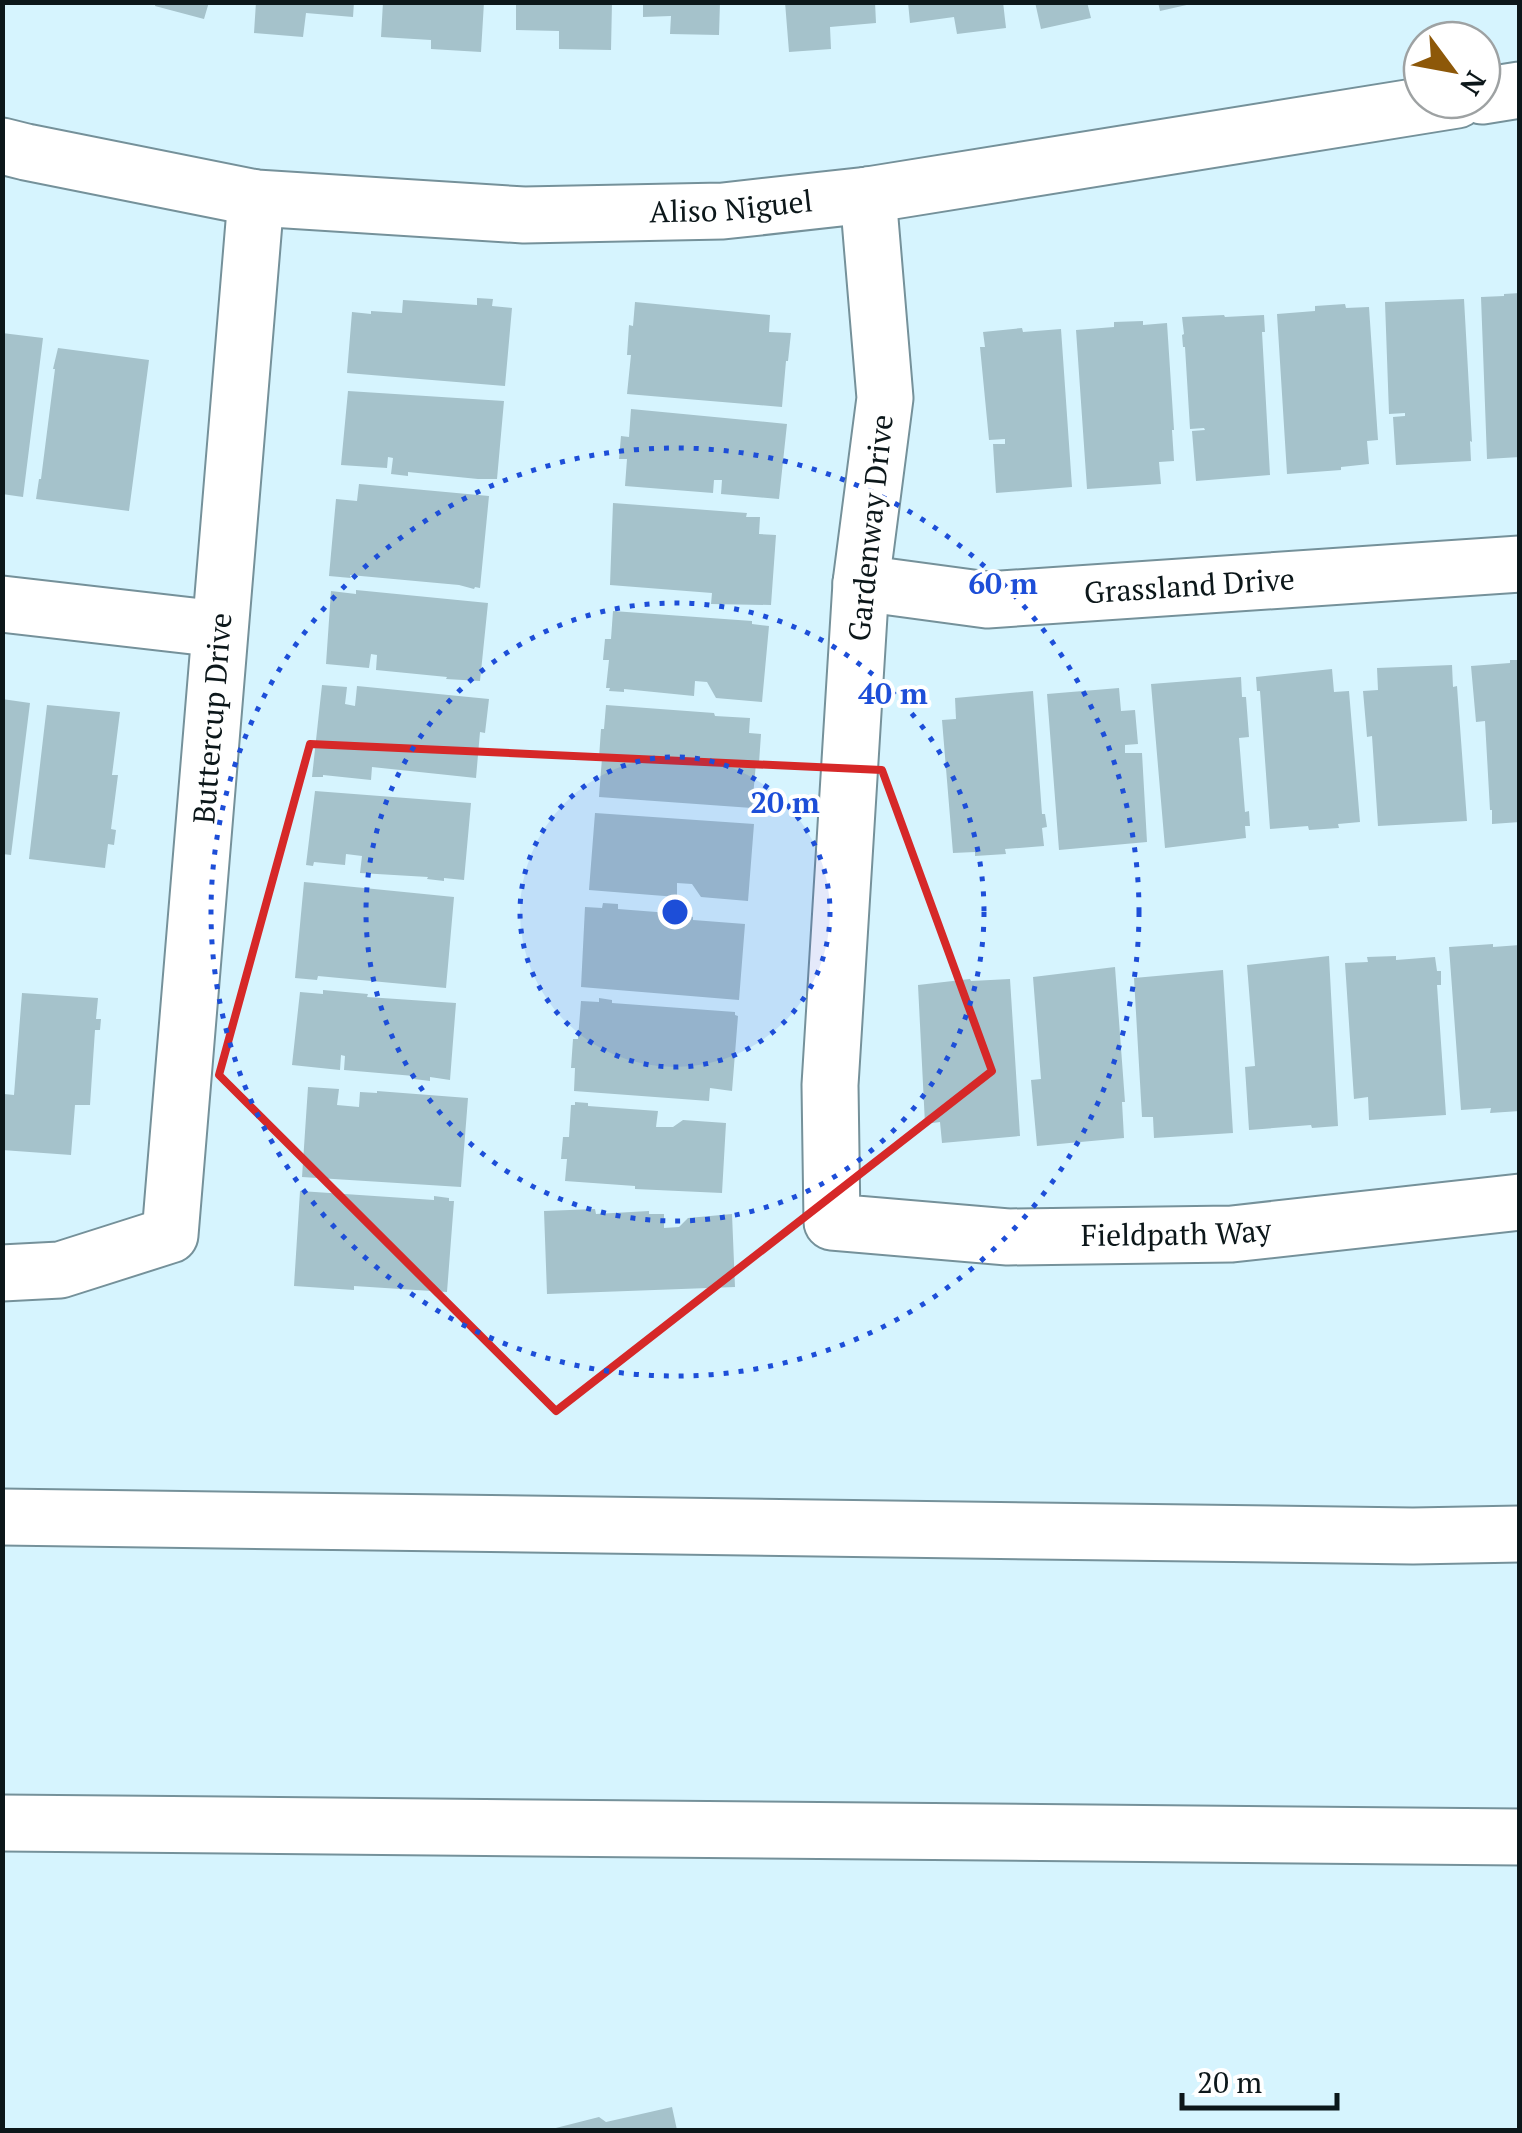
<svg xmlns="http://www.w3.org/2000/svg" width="1522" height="2133" font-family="'PT Serif',serif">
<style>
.building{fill:#a5c2cb}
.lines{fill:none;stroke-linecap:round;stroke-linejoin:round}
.minor-casing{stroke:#75919a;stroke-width:59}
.highway-casing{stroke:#75919a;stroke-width:59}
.minor{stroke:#fff;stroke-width:55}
.highway{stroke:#fff;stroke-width:55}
.marked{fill:none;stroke:#d62828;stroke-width:8;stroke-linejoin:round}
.ring{fill:none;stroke:#1d4ed8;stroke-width:5;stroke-dasharray:5 10}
.labels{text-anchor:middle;stroke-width:8;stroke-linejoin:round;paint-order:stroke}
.street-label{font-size:30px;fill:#0c171a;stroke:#fff}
.centre{fill:#1d4ed8;stroke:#fff;stroke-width:5}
.ring-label{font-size:30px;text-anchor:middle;font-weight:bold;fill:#1d4ed8;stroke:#fff;stroke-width:8;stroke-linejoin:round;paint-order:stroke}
</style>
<rect width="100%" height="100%" fill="#d6f4fe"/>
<path class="building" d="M 156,2 L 209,2 L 204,19 L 155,6 Z
M 256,2 L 354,2 L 353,17 L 306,13 L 303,37 L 254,33 Z
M 383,2 L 484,2 L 481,52 L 431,49 L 431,40 L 381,37 Z
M 516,2 L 612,2 L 611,50 L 559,49 L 559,31 L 516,30 Z
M 643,2 L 720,2 L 719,35 L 670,34 L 671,16 L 643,17 Z
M 785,2 L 875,2 L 876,23 L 830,27 L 831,49 L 789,52 Z
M 908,2 L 1003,2 L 1006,28 L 957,34 L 954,17 L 910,23 Z
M 1035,2 L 1087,2 L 1091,18 L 1041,29 Z
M 1158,2 L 1191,2 L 1191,4 L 1160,11 Z
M 1520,293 L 1520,457 L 1487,459 L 1481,297 L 1504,296 L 1504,294 Z
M 477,298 L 493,299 L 492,306 L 512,308 L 505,386 L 347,373 L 352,312 L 371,314 L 371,311 L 402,313 L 403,300 L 477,305 Z
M 1464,299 L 1472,442 L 1470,441 L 1471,461 L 1396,465 L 1393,417 L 1405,416 L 1405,413 L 1389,414 L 1385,302 Z
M 635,302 L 770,315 L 769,332 L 791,333 L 788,361 L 786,361 L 782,407 L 627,394 L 631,355 L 627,355 L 629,325 L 633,326 Z
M 1345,304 L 1346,308 L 1369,307 L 1378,440 L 1367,441 L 1369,464 L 1341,467 L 1341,470 L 1287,474 L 1277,314 L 1315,311 L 1315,306 Z
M 1224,315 L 1225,317 L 1264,315 L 1265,332 L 1262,332 L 1270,475 L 1196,481 L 1192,431 L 1205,430 L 1204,428 L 1190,429 L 1185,347 L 1183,347 L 1182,335 L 1184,334 L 1182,317 Z
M 1143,321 L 1143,325 L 1167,323 L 1174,430 L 1172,430 L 1174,461 L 1159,462 L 1161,484 L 1087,489 L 1076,330 L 1114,327 L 1114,322 Z
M 1022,328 L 1023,332 L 1061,329 L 1072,487 L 996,493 L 993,444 L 1005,444 L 1005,439 L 989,440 L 980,347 L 985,347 L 983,332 Z
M 2,333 L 43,338 L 23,497 L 2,494 Z
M 58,348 L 149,360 L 129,511 L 36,499 L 39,479 L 41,479 L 55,369 L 53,369 Z
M 348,391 L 504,401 L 497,479 L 478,479 L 408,472 L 408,476 L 391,474 L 393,458 L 388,457 L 387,468 L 341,465 Z
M 631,409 L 787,424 L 779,499 L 721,494 L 722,480 L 714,480 L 713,493 L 625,486 L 627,459 L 619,459 L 621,436 L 629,437 Z
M 359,484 L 489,496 L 480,588 L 475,587 L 474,589 L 459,585 L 350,575 L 351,578 L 329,576 L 336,499 L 357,501 Z
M 613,503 L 747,513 L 746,517 L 760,517 L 759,534 L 776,535 L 771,605 L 711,604 L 712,593 L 610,585 Z
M 356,590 L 488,603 L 480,681 L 446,679 L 447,677 L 376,670 L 377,655 L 371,654 L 369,668 L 326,664 L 331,591 L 356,594 Z
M 613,611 L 752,621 L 752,624 L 769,626 L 762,702 L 716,698 L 707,682 L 695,681 L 694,696 L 624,689 L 624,692 L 609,691 L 610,688 L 606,688 L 609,660 L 603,660 L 605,639 L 611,639 Z
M 1510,660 L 1520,660 L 1520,822 L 1492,824 L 1492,810 L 1490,810 L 1485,721 L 1476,722 L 1471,666 L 1510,663 Z
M 1452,665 L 1453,687 L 1457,686 L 1467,821 L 1378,826 L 1372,736 L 1367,737 L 1363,691 L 1378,690 L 1377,668 Z
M 1332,669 L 1334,692 L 1349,691 L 1360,822 L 1338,824 L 1339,828 L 1309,830 L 1308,826 L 1270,829 L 1260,691 L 1257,691 L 1256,677 Z
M 1241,677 L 1242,697 L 1246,697 L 1249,737 L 1239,738 L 1245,812 L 1249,811 L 1250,826 L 1245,826 L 1246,838 L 1165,848 L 1151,684 Z
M 322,685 L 347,687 L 345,704 L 355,706 L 357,686 L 489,699 L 485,733 L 480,732 L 476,778 L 372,767 L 371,780 L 323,775 L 323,777 L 312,777 Z
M 1119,688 L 1121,711 L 1135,710 L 1138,744 L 1125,745 L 1125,753 L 1142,753 L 1147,842 L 1059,850 L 1047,694 Z
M 1033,691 L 1042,814 L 1045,814 L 1047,827 L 1042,828 L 1044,846 L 1005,849 L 1006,854 L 975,856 L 975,852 L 953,853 L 942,720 L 956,719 L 955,698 Z
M 2,699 L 30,703 L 11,855 L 2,854 Z
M 47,705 L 120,712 L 112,775 L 118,775 L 111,829 L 116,830 L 114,845 L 108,844 L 105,868 L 29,859 Z
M 606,705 L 714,713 L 715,716 L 750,718 L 749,733 L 761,734 L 759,763 L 756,763 L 752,808 L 599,797 L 602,758 L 599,758 L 601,729 L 604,729 Z
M 315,791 L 471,803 L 464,880 L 444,878 L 444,881 L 427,879 L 428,877 L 360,873 L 362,856 L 346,854 L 345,865 L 314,862 L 313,866 L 306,865 Z
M 595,813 L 754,824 L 748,901 L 701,897 L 692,884 L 677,883 L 677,897 L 589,890 Z
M 304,882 L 454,897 L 446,988 L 318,976 L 317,980 L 295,978 Z
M 603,903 L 618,904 L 618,909 L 682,914 L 693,917 L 693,920 L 745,924 L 739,1000 L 581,987 L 585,907 L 602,908 Z
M 1493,944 L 1493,947 L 1520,945 L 1520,1111 L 1490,1113 L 1491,1108 L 1461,1110 L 1449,947 Z
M 1329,956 L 1338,1126 L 1312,1128 L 1311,1125 L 1249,1130 L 1245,1067 L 1255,1066 L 1247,965 Z
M 1396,956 L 1396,960 L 1435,957 L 1437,971 L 1441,971 L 1441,985 L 1437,985 L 1446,1115 L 1369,1120 L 1368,1097 L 1354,1099 L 1345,963 L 1368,962 L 1367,957 Z
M 1115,967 L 1125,1102 L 1122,1102 L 1124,1138 L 1037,1146 L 1031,1080 L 1041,1079 L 1033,977 Z
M 1223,970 L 1233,1133 L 1154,1138 L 1153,1117 L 1142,1117 L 1134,978 Z
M 970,979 L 971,981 L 1010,979 L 1020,1136 L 942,1143 L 940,1122 L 925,1124 L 918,985 Z
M 323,990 L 368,994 L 367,997 L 456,1003 L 450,1080 L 430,1077 L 430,1081 L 414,1079 L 414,1076 L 344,1070 L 345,1056 L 341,1055 L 340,1070 L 292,1065 L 300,992 L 323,994 Z
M 22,993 L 98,998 L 96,1019 L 101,1019 L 100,1030 L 95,1030 L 90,1105 L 75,1105 L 71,1155 L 2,1150 L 4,1094 L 14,1095 Z
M 599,998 L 612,1000 L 612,1003 L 735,1012 L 735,1015 L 738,1016 L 732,1091 L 710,1088 L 709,1101 L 574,1091 L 575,1068 L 571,1068 L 573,1039 L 578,1039 L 581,1001 L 599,1002 Z
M 308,1087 L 339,1089 L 337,1105 L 359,1107 L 360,1092 L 377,1093 L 377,1091 L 468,1098 L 461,1187 L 302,1177 Z
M 575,1102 L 588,1103 L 588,1106 L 658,1111 L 656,1127 L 673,1127 L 683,1120 L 726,1123 L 722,1193 L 635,1189 L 635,1186 L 565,1181 L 567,1159 L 561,1159 L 563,1137 L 569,1137 L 571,1105 L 575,1105 Z
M 300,1191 L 434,1200 L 434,1196 L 449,1198 L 449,1201 L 454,1201 L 447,1292 L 354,1286 L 354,1290 L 294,1286 Z
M 595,1209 L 596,1214 L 649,1211 L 649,1214 L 664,1214 L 664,1228 L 679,1227 L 688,1218 L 732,1214 L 735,1287 L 547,1294 L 544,1211 Z
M 672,2107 L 677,2130 L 548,2130 L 599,2117 L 606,2122 Z"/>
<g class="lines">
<defs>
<g id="minor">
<path d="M 1482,96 L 1520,90"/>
<path id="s1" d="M 2,146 L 26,152 L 256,198 L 524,215 L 723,211 L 868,195 L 1457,100"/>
<path id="s2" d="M 868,195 L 885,398 L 861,583 L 830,1085 L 832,1222 L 1008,1237 L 1232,1234 L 1520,1202"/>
<path id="s3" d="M 861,583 L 987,600 L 1520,564"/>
<path d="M 2,604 L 219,629"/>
<path id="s4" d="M 2,1273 L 60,1270 L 170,1235 L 256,198"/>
</g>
<path id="highway" d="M 2,1517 L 1413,1536 L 1520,1534
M 2,1823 L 1520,1837"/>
</defs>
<use href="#minor" class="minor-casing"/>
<use href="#highway" class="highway-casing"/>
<use href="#minor" class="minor"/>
<use href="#highway" class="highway"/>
</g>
<path class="marked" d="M 310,744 L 882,770 L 992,1071 L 556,1411 L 219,1075 Z"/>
<circle cx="675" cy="912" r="155" fill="#1d4ed8" fill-opacity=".12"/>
<g class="ring">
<circle cx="675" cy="912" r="155"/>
<circle cx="675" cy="912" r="309"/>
<circle cx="675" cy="912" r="464"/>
</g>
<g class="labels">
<g class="street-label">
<text dy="10" stroke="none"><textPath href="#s1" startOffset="735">Aliso Niguel</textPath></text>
<text transform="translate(871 528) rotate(-84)" y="10">Gardenway Drive</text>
<text dy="10" stroke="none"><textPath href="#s3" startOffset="330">Grassland Drive</textPath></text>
<text dy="10" stroke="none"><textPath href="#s4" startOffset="692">Buttercup Drive</textPath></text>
<text dy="10" stroke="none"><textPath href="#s2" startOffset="1375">Fieldpath Way</textPath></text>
</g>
</g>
<circle cx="675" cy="912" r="15" class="centre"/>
<g class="ring-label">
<text x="1003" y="594">60 m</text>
<text x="893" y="704">40 m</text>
<text x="785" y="813">20 m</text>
</g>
<rect width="1522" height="2133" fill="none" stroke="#0c171a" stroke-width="10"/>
<g transform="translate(1452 70) rotate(122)"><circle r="48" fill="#ffffff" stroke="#9ea2a3" stroke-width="2.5"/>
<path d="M0-8L18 38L0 25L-18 38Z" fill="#8d5809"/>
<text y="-15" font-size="28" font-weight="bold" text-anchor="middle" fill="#0c171a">N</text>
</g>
<path d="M1182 2093v15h155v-15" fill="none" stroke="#0c171a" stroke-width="5"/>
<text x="1197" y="2093" font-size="30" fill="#0c171a" stroke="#ffffff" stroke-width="8" paint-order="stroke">20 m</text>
</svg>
